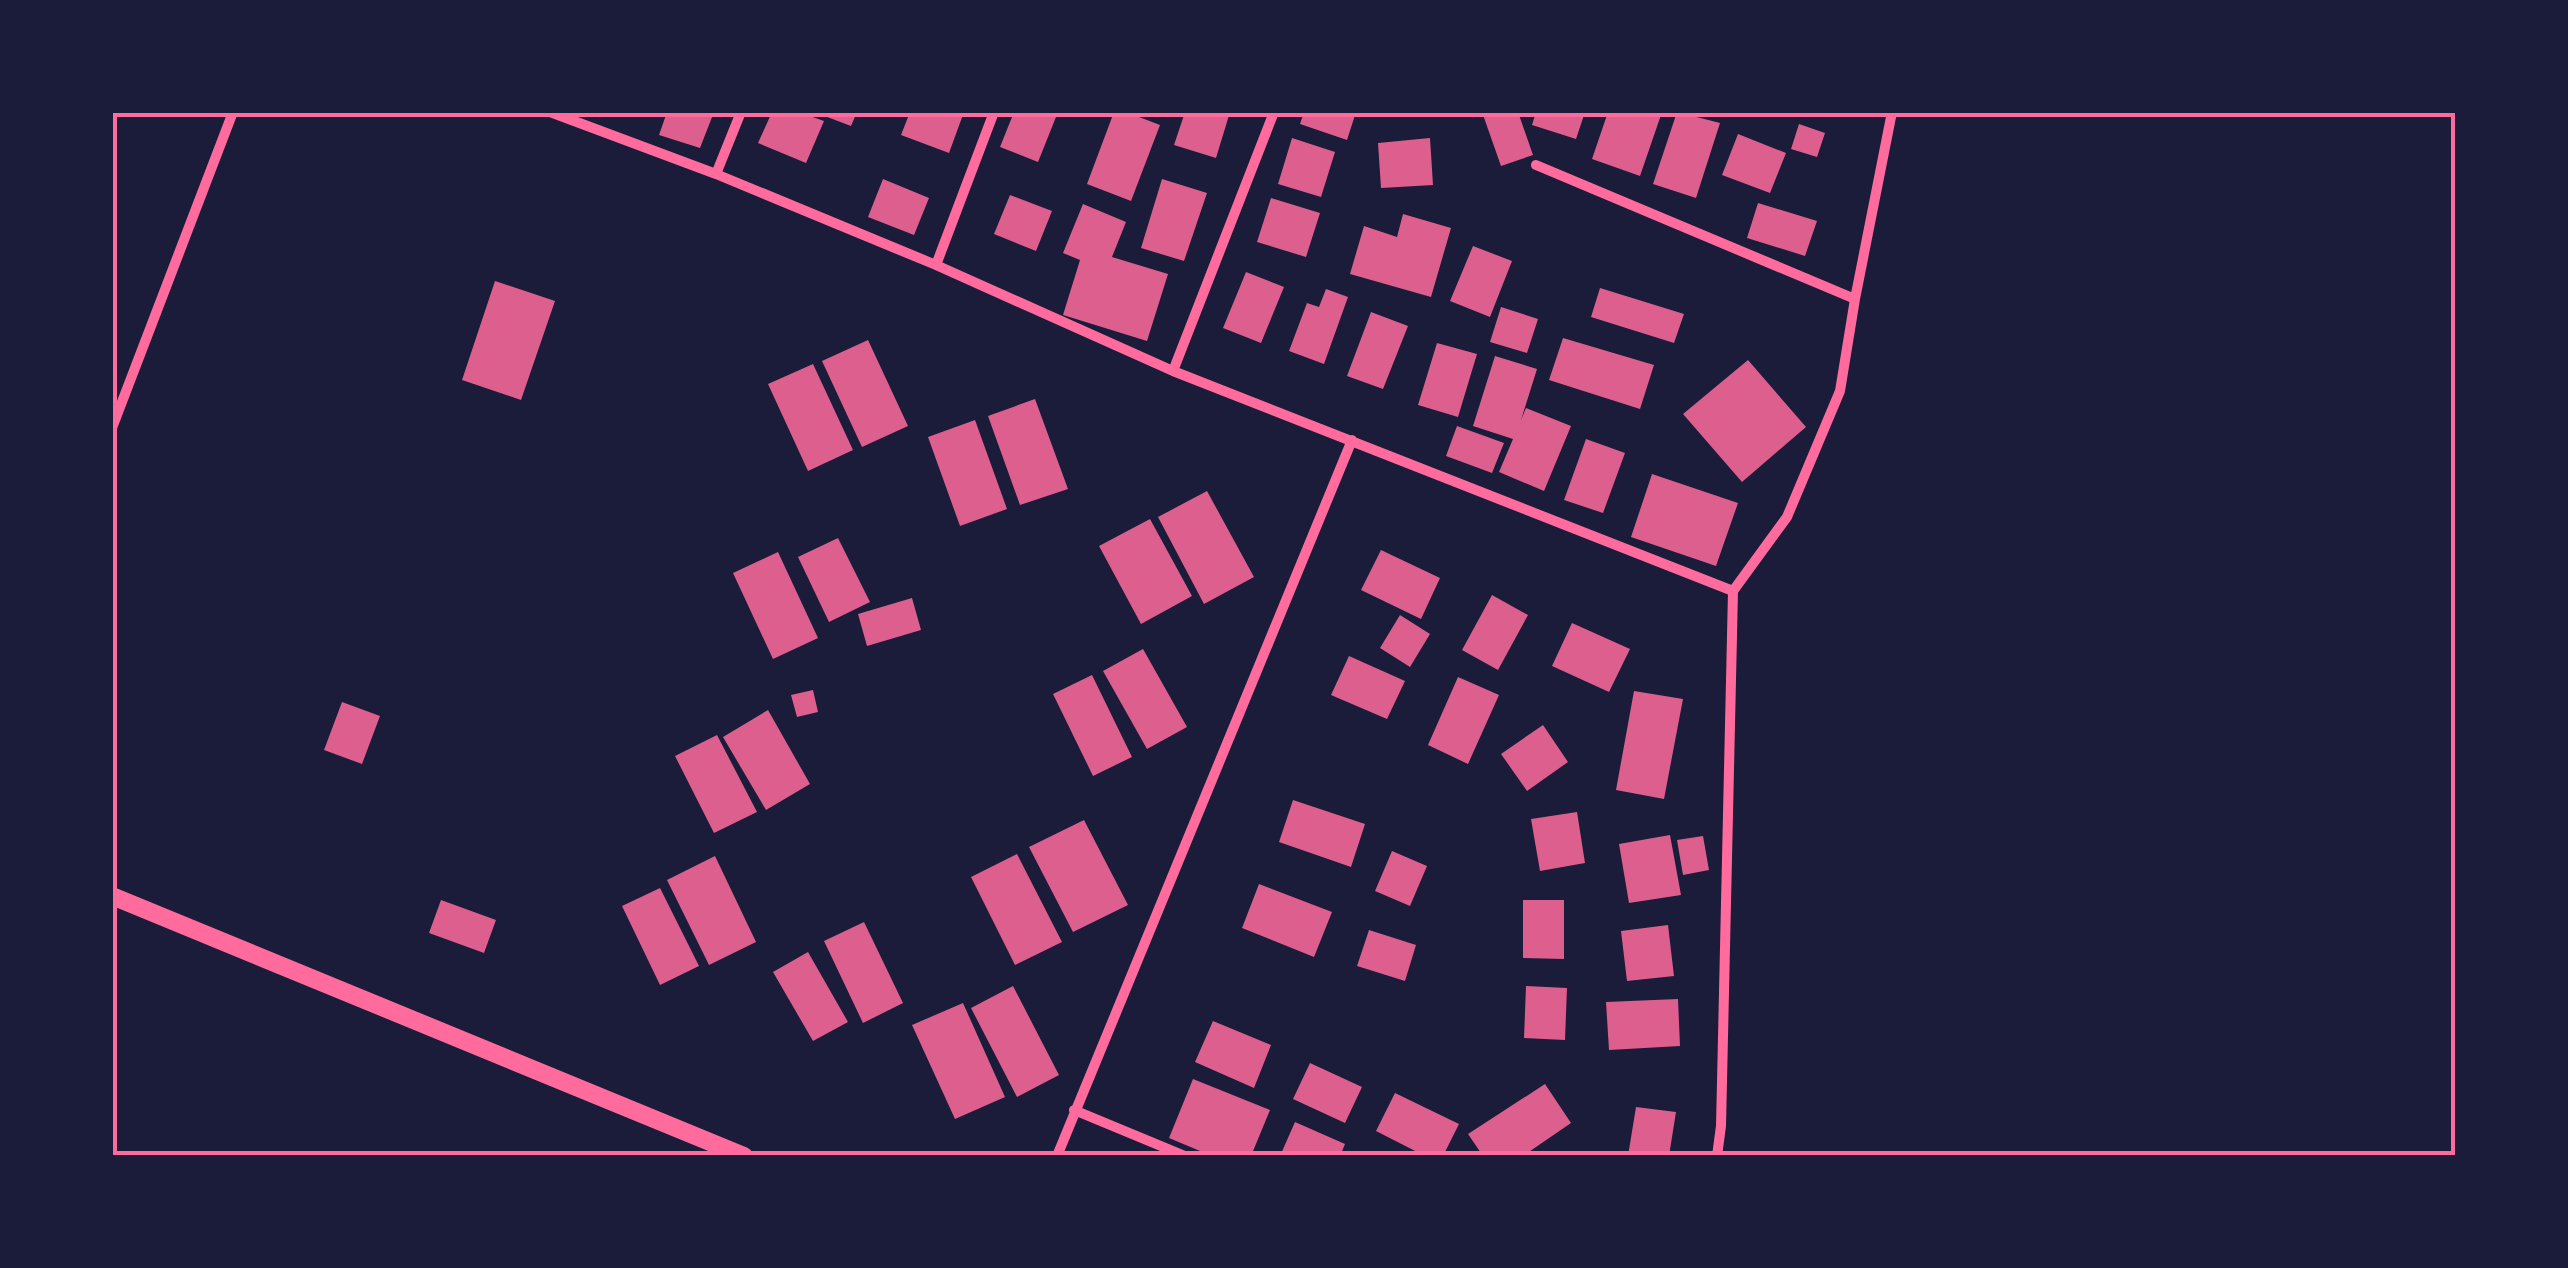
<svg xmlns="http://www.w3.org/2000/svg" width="2568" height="1268" font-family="Manrope,sans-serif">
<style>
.building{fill:#dd5f8e}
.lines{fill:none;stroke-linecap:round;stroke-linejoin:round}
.minor{stroke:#ff6b9d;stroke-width:10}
.tertiary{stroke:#ff6b9d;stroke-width:18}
.neatline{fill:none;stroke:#ff6b9d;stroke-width:4}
</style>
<rect width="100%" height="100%" fill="#1b1b3a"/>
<path class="building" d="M 667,112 L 714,112 L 700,148 L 659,135 Z
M 772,112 L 798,112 L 824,121 L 806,163 L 758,143 Z
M 814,112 L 857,112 L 851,126 Z
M 910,112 L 964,112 L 949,153 L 901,135 Z
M 1014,112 L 1058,112 L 1038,162 L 1000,147 Z
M 1114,112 L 1126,112 L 1160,125 L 1131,201 L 1087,184 Z
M 1185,112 L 1230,112 L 1216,158 L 1174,145 Z
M 1304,112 L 1356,112 L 1347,140 L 1300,124 Z
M 1482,112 L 1518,112 L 1533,155 L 1501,166 Z
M 1536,112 L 1585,112 L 1576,139 L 1532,125 Z
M 1608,112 L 1662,112 L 1640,176 L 1592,159 Z
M 1677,112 L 1720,123 L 1696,198 L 1653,184 Z
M 1799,124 L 1825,133 L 1817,157 L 1791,149 Z
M 1738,134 L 1786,153 L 1770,193 L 1722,175 Z
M 1292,138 L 1335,152 L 1321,197 L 1278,184 Z
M 1430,138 L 1433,185 L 1381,188 L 1378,143 Z
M 883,179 L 929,198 L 914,235 L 868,217 Z
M 1162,179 L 1207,193 L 1184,261 L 1141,248 Z
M 1010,195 L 1052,211 L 1036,251 L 994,234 Z
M 1271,198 L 1320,213 L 1306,257 L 1257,242 Z
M 1758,203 L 1817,221 L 1805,256 L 1747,238 Z
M 1083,204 L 1126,222 L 1112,257 L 1168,274 L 1147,341 L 1063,315 L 1080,260 L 1063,253 Z
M 1403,214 L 1451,228 L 1431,297 L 1350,274 L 1364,226 L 1397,237 Z
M 1473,246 L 1512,261 L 1490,317 L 1450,301 Z
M 1246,272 L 1284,287 L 1261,343 L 1223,328 Z
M 495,281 L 555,301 L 521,400 L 462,380 Z
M 1600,288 L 1684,314 L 1674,343 L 1591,317 Z
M 1326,289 L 1348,297 L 1324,364 L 1289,351 L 1307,303 L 1319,307 Z
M 1501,307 L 1538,319 L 1527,353 L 1490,342 Z
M 1371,312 L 1408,326 L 1383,389 L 1347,376 Z
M 1563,338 L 1654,365 L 1640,409 L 1549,380 Z
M 868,340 L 908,426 L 862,447 L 822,361 Z
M 1437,343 L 1477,354 L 1458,417 L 1418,405 Z
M 1495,356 L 1537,369 L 1521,420 L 1526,408 L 1571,426 L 1544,491 L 1499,472 L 1513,439 L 1473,426 Z
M 1748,360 L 1806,427 L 1742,482 L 1683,414 Z
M 813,364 L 853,450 L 808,471 L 768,384 Z
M 1035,399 L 1068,489 L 1020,505 L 988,416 Z
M 975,420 L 1007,509 L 960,526 L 928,437 Z
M 1457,426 L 1504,443 L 1492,473 L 1446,456 Z
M 1586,439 L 1625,453 L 1603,513 L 1564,500 Z
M 1652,474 L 1738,503 L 1716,566 L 1631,537 Z
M 1207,491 L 1254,577 L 1204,604 L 1158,517 Z
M 1150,519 L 1192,596 L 1141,624 L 1099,546 Z
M 838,538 L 870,602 L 829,622 L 798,557 Z
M 1381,550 L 1440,578 L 1421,619 L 1361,590 Z
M 778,552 L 818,638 L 773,659 L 733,573 Z
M 1492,595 L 1528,615 L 1498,670 L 1462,650 Z
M 912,598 L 921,630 L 867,646 L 858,614 Z
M 1400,615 L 1430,634 L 1410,667 L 1380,648 Z
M 1572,623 L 1630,649 L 1609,692 L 1552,666 Z
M 1143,649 L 1187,727 L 1147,749 L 1103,671 Z
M 1349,656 L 1405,681 L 1387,719 L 1331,695 Z
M 1092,675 L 1132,757 L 1093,776 L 1053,694 Z
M 1458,677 L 1499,695 L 1468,764 L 1428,745 Z
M 813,690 L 818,712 L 797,717 L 791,695 Z
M 1634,691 L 1683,699 L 1664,799 L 1616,790 Z
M 342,702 L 380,716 L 362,764 L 324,750 Z
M 768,710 L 810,784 L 766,810 L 723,737 Z
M 1543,725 L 1568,762 L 1527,791 L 1501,754 Z
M 717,735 L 757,812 L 714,833 L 675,756 Z
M 1293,800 L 1365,824 L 1351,867 L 1279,842 Z
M 1577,812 L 1585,863 L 1540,871 L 1531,819 Z
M 1084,820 L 1128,905 L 1073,932 L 1029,847 Z
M 1670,835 L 1681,895 L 1629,903 L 1619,844 Z
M 1703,836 L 1709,870 L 1683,875 L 1677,840 Z
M 1392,851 L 1427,866 L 1410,906 L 1375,891 Z
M 1017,854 L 1062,942 L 1015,965 L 971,877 Z
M 715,856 L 756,942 L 709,965 L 667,880 Z
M 1259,884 L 1332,912 L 1314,957 L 1242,928 Z
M 660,888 L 699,966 L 660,985 L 622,906 Z
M 441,900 L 496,920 L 484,953 L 429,933 Z
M 1523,900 L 1564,900 L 1564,959 L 1523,958 Z
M 864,922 L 903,1003 L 863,1023 L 824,941 Z
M 1668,925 L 1674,976 L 1627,981 L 1621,931 Z
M 1369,930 L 1416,945 L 1405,981 L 1357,966 Z
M 808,952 L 848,1022 L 813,1041 L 773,972 Z
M 1013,986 L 1059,1075 L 1017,1097 L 971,1008 Z
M 1526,986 L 1567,988 L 1565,1040 L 1524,1038 Z
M 1678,999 L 1680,1046 L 1609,1050 L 1606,1002 Z
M 963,1003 L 1005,1097 L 955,1119 L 912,1025 Z
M 1213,1021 L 1271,1045 L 1254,1088 L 1195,1062 Z
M 1310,1063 L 1362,1087 L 1345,1123 L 1293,1099 Z
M 1193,1079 L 1270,1110 L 1251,1156 L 1212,1156 L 1169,1138 Z
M 1545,1084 L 1571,1123 L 1523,1156 L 1483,1156 L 1468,1134 Z
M 1395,1093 L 1459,1124 L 1443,1156 L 1425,1156 L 1376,1131 Z
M 1636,1107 L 1676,1112 L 1669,1156 L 1628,1156 Z
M 1295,1122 L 1345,1144 L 1340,1156 L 1280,1156 Z"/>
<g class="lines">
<path class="minor" d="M 550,112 L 716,174 L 936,265 L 1173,371 L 1733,591
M 1536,165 L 1855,299
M 716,174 L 741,112
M 936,265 L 994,112
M 1173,371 L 1274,112
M 112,428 L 233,112
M 1074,1110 L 1185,1156
M 1057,1156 L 1352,440
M 1717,1156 L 1721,1126 L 1733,591 L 1787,517 L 1840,391 L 1855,299 L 1892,112"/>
<path class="tertiary" d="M 112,896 L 744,1156"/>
</g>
<rect width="2568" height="1268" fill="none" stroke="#1b1b3a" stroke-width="230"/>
<rect x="115" y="115" width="2338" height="1038" class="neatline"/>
</svg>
